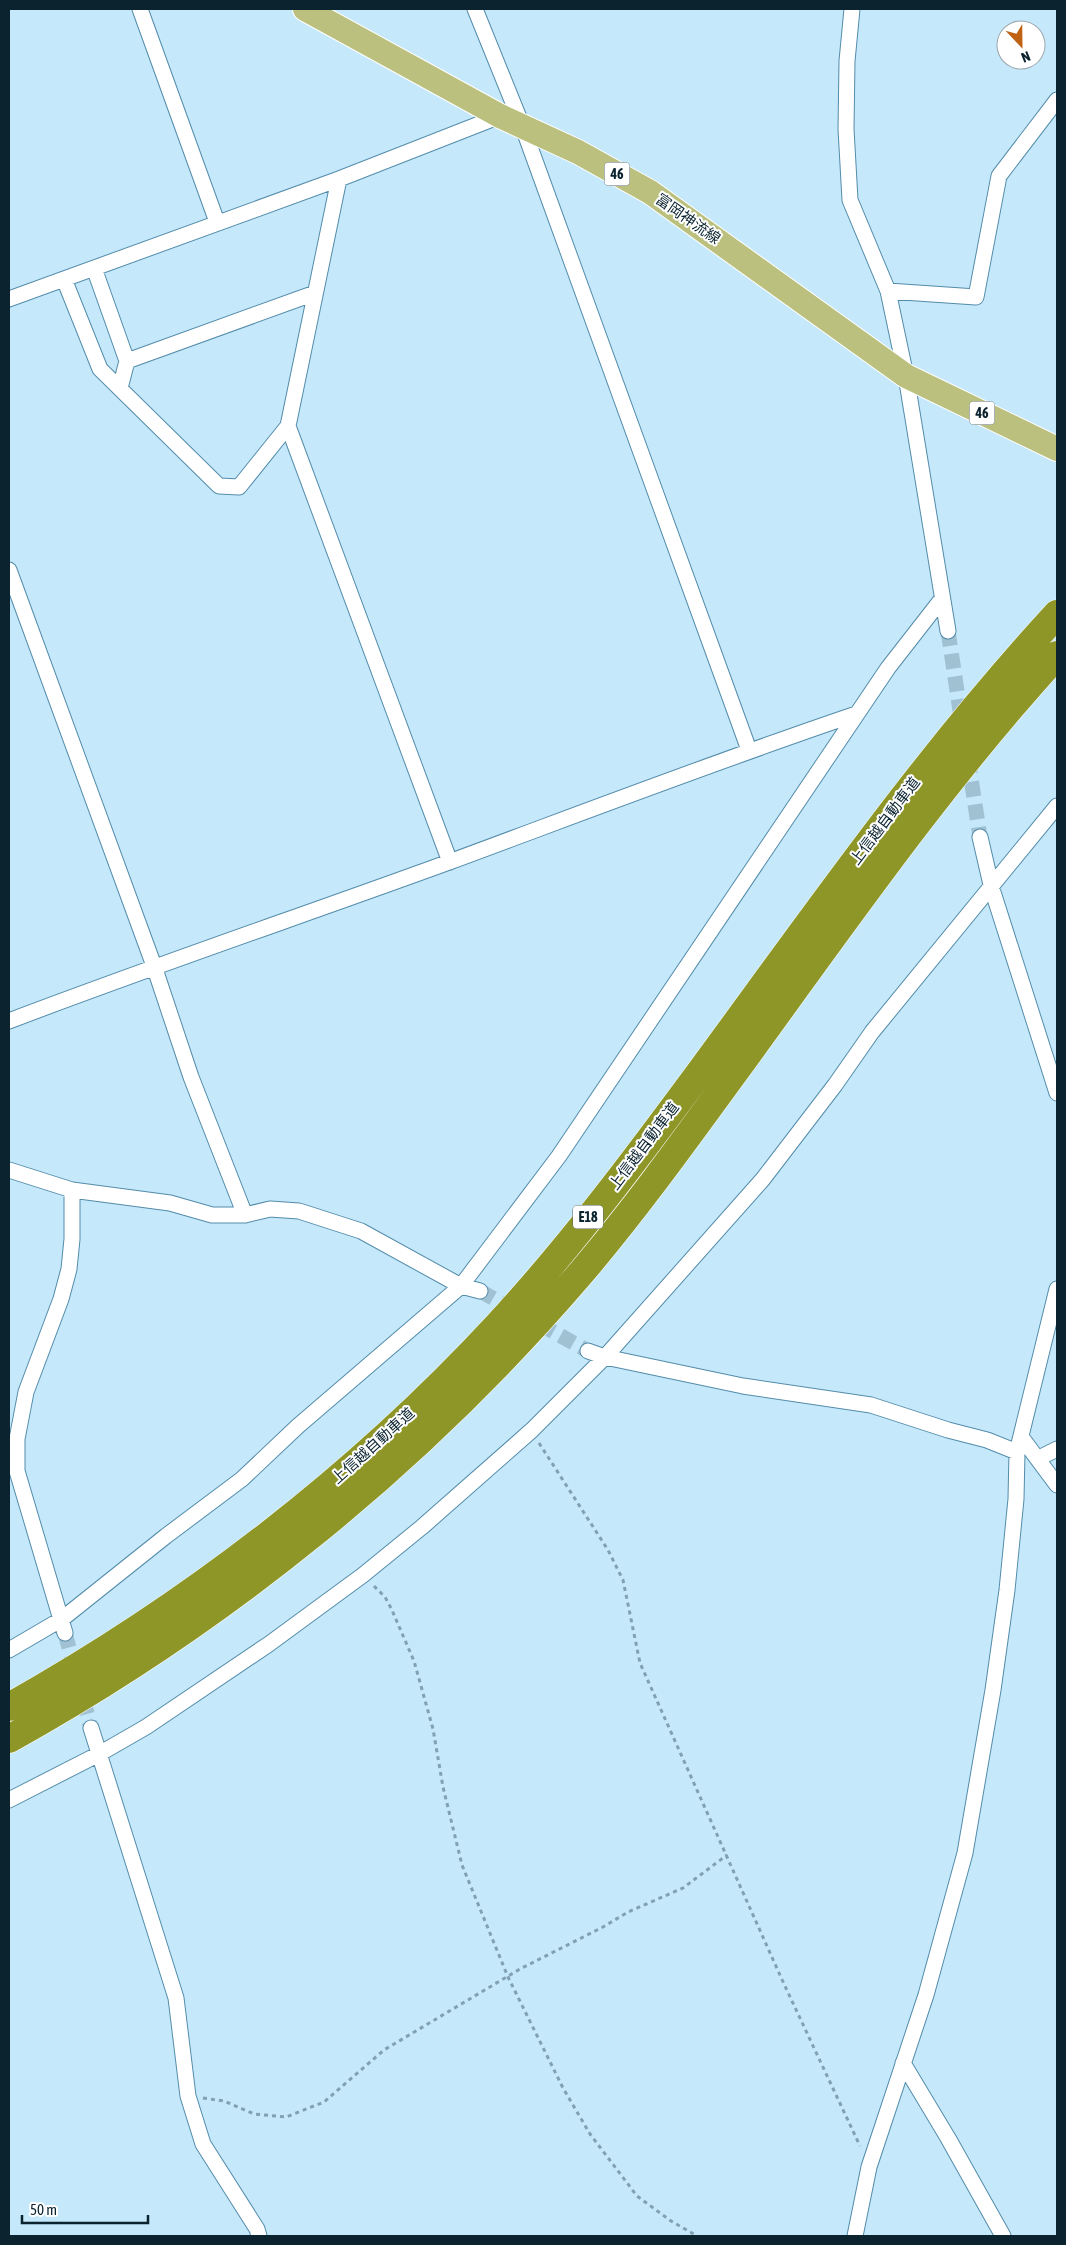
<svg xmlns="http://www.w3.org/2000/svg" width="1066" height="2245" font-family="'Asap Condensed','Noto Sans JP',sans-serif">
<style>
.lines{fill:none;stroke-linecap:round;stroke-linejoin:round}
.street-tunnel{stroke:#a0c1d2;stroke-width:15;stroke-dasharray:15 8;stroke-linecap:butt}
.street-casing{stroke:#538caa;stroke-width:17}
.primary-casing{stroke:#fff;stroke-width:26}
.highway-casing{stroke:#fff;stroke-width:29}
.path{stroke:#81a0b1;stroke-width:3;stroke-dasharray:4 4;stroke-linecap:butt}
.street{stroke:#fff;stroke-width:15}
.primary{stroke:#bcc07e;stroke-width:24}
.highway{stroke:#8f9628;stroke-width:28}
.labels{text-anchor:middle;stroke-width:4;stroke-linejoin:round;paint-order:stroke}
.shield{fill:#fff;stroke:#54656d;stroke-width:1}
.shield-label{font-size:14px;font-weight:bold;fill:#0a232f}
.street-label{font-size:15px;fill:#0a232f;stroke:#fff}
</style>
<rect width="100%" height="100%" fill="#c5e8fb"/>
<g class="lines">
<path class="street-tunnel" d="M 948,631 L 962,724
M 968,759 L 980,837
M 480,1291 L 588,1351
M 65,1633 L 91,1728"/>
<defs>
<path id="street" d="M 140,9 L 217,222
M 475,9 L 522,125 L 749,750
M 852,9 L 847,61 L 846,129 L 850,200 L 888,291 L 906,376 L 948,631
M 94,268 L 127,361
M 64,279 L 100,369 L 219,486 L 239,487 L 288,426 L 339,179
M 888,291 L 976,297 L 999,176 L 1057,100
M 9,299 L 339,179 L 500,116
M 120,388 L 127,361 L 315,293
M 288,426 L 450,862
M 9,570 L 154,966 L 191,1077 L 245,1215
M 980,837 L 992,889 L 1057,1093
M 9,1021 C 156,965 304,915 452,861 C 587,811 720,760 856,714
M 9,1170 L 72,1190 L 170,1203 L 212,1215 L 245,1215 L 270,1209 L 299,1211 L 361,1231 L 461,1286 L 480,1291
M 588,1351 L 605,1357 L 743,1386 L 871,1405 L 948,1430 L 987,1440 L 1017,1452
M 1022,1438 L 1057,1485
M 1039,1458 L 1057,1449
M 65,1633 L 17,1471 L 17,1439 L 26,1392 L 61,1299 L 69,1269 L 72,1239 L 72,1190
M 9,1650 L 62,1619 L 166,1536 L 242,1479 L 298,1426 L 461,1286 L 559,1156 L 888,668 L 941,600
M 91,1728 L 176,1998 L 188,2096 L 203,2144 L 257,2229 L 259,2236
M 9,1800 L 99,1754 L 146,1727 L 269,1644 L 363,1575 L 422,1527 L 532,1430 L 605,1357 L 763,1179 L 835,1085 L 872,1032 L 1057,806
M 903,2063 L 948,2138 L 1003,2236
M 855,2236 L 869,2167 L 926,1995 L 965,1853 L 993,1690 L 1007,1590 L 1016,1499 L 1017,1452 L 1057,1289"/>
<path id="primary" d="M 305,9 L 500,116 L 578,152 L 650,192 L 906,376 L 1057,449"/>
<path id="highway" d="M 9,1707 C 189,1606 357,1477 497,1326 C 572,1245 638,1156 703,1068 C 817,913 927,755 1057,614
M 9,1739 C 225,1619 420,1461 581,1273 C 637,1207 688,1136 739,1066 C 841,926 940,783 1057,655"/>
</defs>
<use href="#street" class="street-casing"/>
<use href="#primary" class="primary-casing"/>
<use href="#highway" class="highway-casing"/>
<path class="path" d="M 539,1443 L 608,1550 L 623,1580 L 640,1663 L 784,1984 L 860,2146
M 374,1586 L 385,1597 L 391,1608 L 414,1661 L 433,1729 L 443,1787 L 462,1865 L 508,1977 L 563,2088 L 590,2134 L 637,2196 L 671,2221 L 697,2236
M 203,2098 L 224,2101 L 254,2114 L 286,2117 L 324,2102 L 384,2050 L 520,1969 L 603,1927 L 628,1912 L 683,1888 L 727,1855"/>
<use href="#street" class="street"/>
<use href="#primary" class="primary"/>
<use href="#highway" class="highway"/>
</g>
<g class="labels">
<g class="shield">
<rect x="604.5" y="162.5" width="25" height="23" rx="4"/>
<rect x="969.5" y="401.5" width="25" height="23" rx="4"/>
<rect x="573" y="1205.5" width="30" height="23" rx="4"/>
</g>
<g class="shield-label">
<text x="617" y="179">46</text>
<text x="982" y="418">46</text>
<text x="588" y="1222">E18</text>
</g>
<g class="street-label">
<text transform="translate(688 219) rotate(35)" y="5">富岡神流線</text>
<text transform="translate(885 821) rotate(-53)" y="5">上信越自動車道</text>
<text transform="translate(644 1146) rotate(-53)" y="5">上信越自動車道</text>
<text transform="translate(373 1446) rotate(-42)" y="5">上信越自動車道</text>
</g>
</g>
<rect width="1066" height="2245" fill="none" stroke="#0a232f" stroke-width="20"/>
<g transform="translate(1021 45) rotate(158)"><circle r="24" fill="#ffffff" stroke="#9da7ac"/>
<path d="M0-4L9 19L0 12L-9 19Z" fill="#bf6214"/>
<text y="-8" font-size="14" font-weight="bold" text-anchor="middle" fill="#0a232f">N</text>
</g>
<path d="M22 2215v8h126v-8" fill="none" stroke="#0a232f" stroke-width="2.5"/>
<text x="30" y="2215" font-size="15" fill="#0a232f" stroke="#ffffff" stroke-width="4" paint-order="stroke">50 m</text>
</svg>
